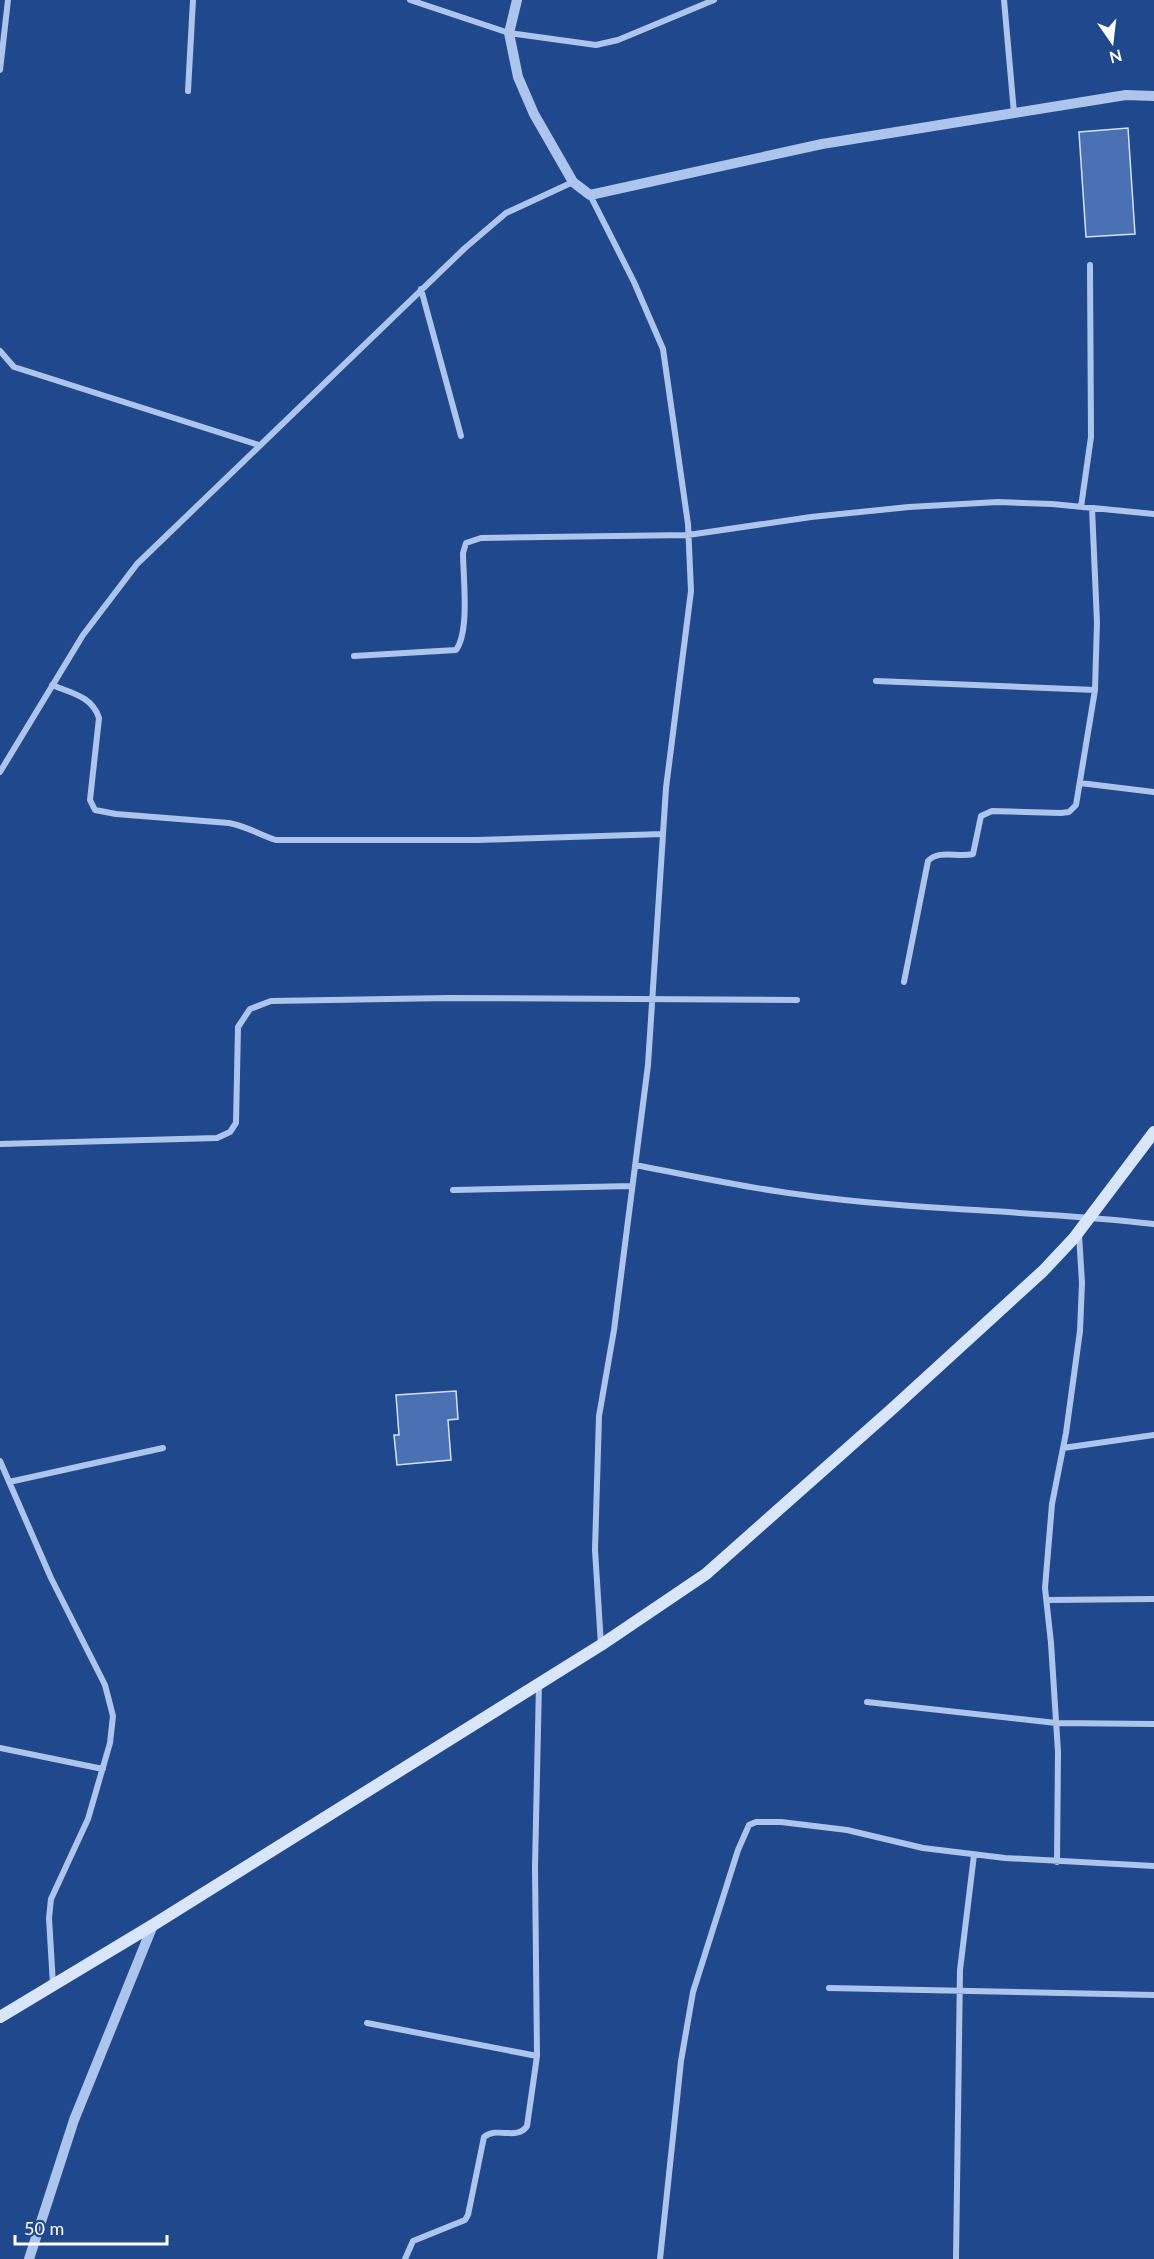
<svg xmlns="http://www.w3.org/2000/svg" width="1154" height="2259" font-family="Lato,sans-serif">
<style>
.building{fill:#4971b3;stroke:#d2e1f8;stroke-width:1.5}
.lines{fill:none;stroke-linecap:round;stroke-linejoin:round}
.minor{stroke:#adc5ec;stroke-width:6}
.tertiary{stroke:#adc5ec;stroke-width:10}
.secondary{stroke:#d9e5f9;stroke-width:12}
</style>
<rect width="100%" height="100%" fill="#20488c"/>
<path class="building" d="M 1128,128 L 1135,234 L 1086,237 L 1079,132 Z
M 456,1391 L 458,1419 L 448,1420 L 451,1460 L 397,1465 L 394,1435 L 399,1435 L 396,1395 Z"/>
<g class="lines">
<path class="minor" d="M 410,0 L 509,33 L 596,45 L 618,40 L 714,0
M 1004,0 L 1014,113
M 0,70 L 8,0
M 188,91 L 193,0
M 590,195 L 634,282 L 663,349 L 688,524 L 691,591 L 666,788 L 648,1065 L 614,1330 L 599,1416 L 595,1550 L 601,1645
M 421,289 L 461,436
M 0,351 L 14,367 L 33,373 L 259,445
M 1081,507 L 1091,437 L 1090,265
M 354,656 L 456,650 C 470,631 463,577 463,553 L 466,543 L 481,538 L 688,535 L 811,517 L 909,507 L 998,502 L 1052,504 L 1154,514
M 876,681 L 1095,690
M 52,685 C 71,693 92,696 99,718 L 90,800 L 95,810 L 116,814 L 229,823 C 246,826 260,835 276,840 L 477,840 L 663,834
M 0,772 L 83,635 L 137,564 L 465,248 L 506,213 L 573,182
M 1080,783 L 1154,792
M 904,982 L 928,861 C 939,849 958,858 973,854 L 981,816 L 992,811 L 1061,813 L 1069,812 L 1076,805 L 1095,690 L 1097,622 L 1092,508
M 0,1144 L 217,1138 L 230,1132 L 236,1123 L 238,1027 L 250,1009 L 271,1001 L 448,998 L 797,1000
M 635,1165 C 688,1175 742,1187 796,1194 C 914,1211 1035,1210 1154,1224
M 453,1190 L 632,1186
M 1063,1448 L 1154,1435
M 0,1461 L 51,1578 L 105,1685 L 113,1716 L 110,1743 L 88,1819 L 51,1899 L 49,1918 L 53,1985
M 9,1482 L 163,1448
M 1047,1600 L 1154,1599
M 867,1702 L 1056,1723 L 1154,1724
M 0,1748 L 103,1769
M 1057,1862 L 1058,1752 L 1051,1643 L 1045,1588 L 1052,1504 L 1066,1433 L 1080,1331 L 1082,1283 L 1079,1234
M 829,1988 L 1154,1995
M 367,2023 L 537,2056
M 405,2259 L 413,2241 L 465,2220 L 468,2215 L 484,2137 C 497,2126 517,2141 527,2126 L 537,2056 L 535,1867 L 539,1684
M 660,2259 L 681,2061 L 693,1992 L 738,1850 L 749,1825 L 756,1822 L 781,1822 L 847,1830 L 923,1848 L 1005,1858 L 1154,1866
M 956,2259 L 960,1970 L 974,1855"/>
<path class="tertiary" d="M 517,0 L 509,33 L 518,77 L 534,114 L 573,182 L 590,195 L 822,144 L 1126,95 L 1154,96
M 29,2259 L 74,2120 L 153,1925"/>
<path class="secondary" d="M 0,2017 L 153,1925 L 601,1645 L 706,1574 L 892,1409 L 1043,1271 L 1074,1238 L 1154,1132"/>
</g>
<g transform="translate(1112 42) rotate(166)" stroke="#20488c" stroke-width="4.5" paint-order="stroke">
<path d="M0-4.5L10 22L0 15L-10 22Z" fill="#ffffff"/>
<text y="-9" font-size="16" font-weight="bold" text-anchor="middle" fill="#ffffff">N</text>
</g>
<path d="M15 2235v9h152v-9" fill="none" stroke="#ffffff" stroke-width="3"/>
<text x="24" y="2235" font-size="18" fill="#ffffff" stroke="#20488c" stroke-width="4.5" paint-order="stroke">50 m</text>
</svg>
